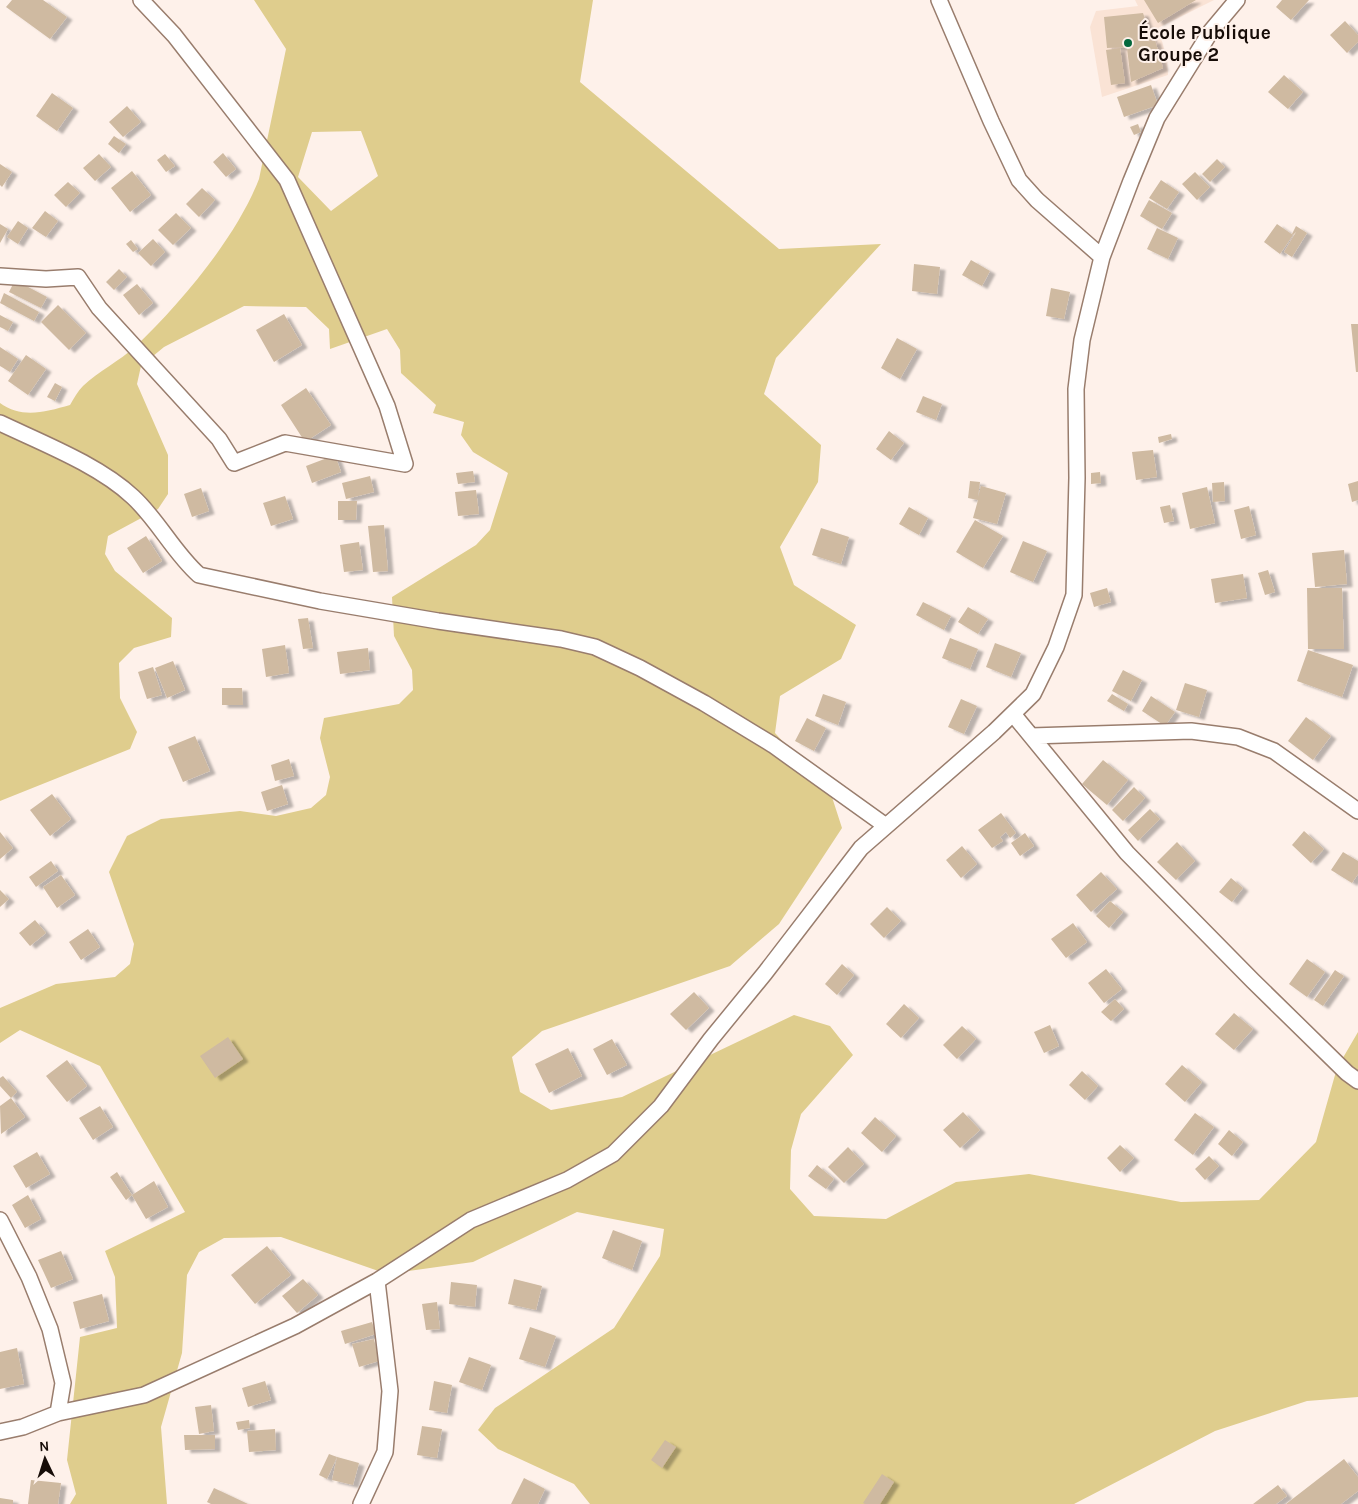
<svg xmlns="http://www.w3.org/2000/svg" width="1358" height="1504" font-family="Karla,sans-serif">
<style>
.built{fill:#fae3d5}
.green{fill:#dfcd8d;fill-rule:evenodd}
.building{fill:#cfbaa1;filter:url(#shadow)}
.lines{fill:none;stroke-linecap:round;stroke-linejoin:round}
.minor-casing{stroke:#997d6d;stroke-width:18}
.minor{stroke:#fff;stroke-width:15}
.poi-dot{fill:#04683d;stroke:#fef1ea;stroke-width:2}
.labels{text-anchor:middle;stroke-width:4;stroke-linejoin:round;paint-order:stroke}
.poi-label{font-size:19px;font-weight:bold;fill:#170d08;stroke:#fef1ea;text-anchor:start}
</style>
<defs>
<filter id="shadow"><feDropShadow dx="5.5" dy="3" stdDeviation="1" flood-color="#0004"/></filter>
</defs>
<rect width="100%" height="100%" fill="#fef1ea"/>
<path class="built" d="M 1135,0 L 1214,0 L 1158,28 L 1167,58 L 1168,75 L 1102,97 L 1090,27 L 1096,11 L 1138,6 Z"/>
<path class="green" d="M 254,0 L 593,0 L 580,82 L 779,249 L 881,244 L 776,358 L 764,394 L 821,445 L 818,482 L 780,547 L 794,585 L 856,625 L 841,659 L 780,696 L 775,733 L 831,794 L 842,828 L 779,924 L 730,966 L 542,1031 L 512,1057 L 520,1092 L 551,1110 L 622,1097 L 794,1015 L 830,1026 L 853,1055 L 801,1114 L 791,1150 L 790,1189 L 814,1216 L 886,1219 L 956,1182 L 1029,1174 L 1181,1202 L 1259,1200 L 1316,1142 L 1337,1068 L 1358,1032 L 1358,1397 L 1307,1401 L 1215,1431 L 1074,1504 L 590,1504 L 574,1484 L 498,1449 L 478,1430 L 495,1408 L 614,1328 L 660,1256 L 664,1229 L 577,1212 L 473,1262 L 387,1274 L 281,1237 L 224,1238 L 199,1252 L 187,1275 L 182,1353 L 161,1427 L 167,1504 L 70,1504 L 76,1494 L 67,1460 L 80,1337 L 117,1328 L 115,1277 L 105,1251 L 185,1212 L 100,1066 L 20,1030 L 0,1043 L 0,1008 L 56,984 L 115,977 L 130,964 L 134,944 L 109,872 L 127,836 L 161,819 L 240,811 L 276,816 L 311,808 L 326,795 L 330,777 L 320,738 L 324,718 L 399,704 L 413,690 L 412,670 L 394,636 L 392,597 L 476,545 L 490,530 L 508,473 L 473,452 L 461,435 L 464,422 L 433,413 L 436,405 L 401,373 L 400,350 L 387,329 L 330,349 L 329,329 L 306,307 L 244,306 L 164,347 L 141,366 L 137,384 L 168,455 L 168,494 L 158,509 L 108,536 L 105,554 L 115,571 L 172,618 L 171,637 L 134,648 L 119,663 L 120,698 L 137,732 L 130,749 L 0,801 L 0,403 C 22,419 45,412 70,405 C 74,398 78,391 83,386 C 99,371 119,361 135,347 C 181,303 236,238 259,179 L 286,49 ZM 361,131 L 378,176 L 331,211 L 298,177 L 312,132 Z"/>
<path class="building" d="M 12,0 L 43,0 L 67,17 L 50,39 L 6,7 Z
M 1144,0 L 1196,0 L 1158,23 Z
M 1282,0 L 1309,0 L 1291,20 L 1276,7 Z
M 1143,13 L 1152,40 L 1147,42 L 1155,40 L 1163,68 L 1131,82 L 1127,48 L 1130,47 L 1107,48 L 1104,17 Z
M 1345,21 L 1358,35 L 1358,42 L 1347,53 L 1330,35 Z
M 1120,48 L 1125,83 L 1111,85 L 1106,50 Z
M 1284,75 L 1303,92 L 1288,109 L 1268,92 Z
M 1151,85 L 1158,105 L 1124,117 L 1117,97 Z
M 52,93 L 73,108 L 57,131 L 36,116 Z
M 127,106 L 141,122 L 123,137 L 109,122 Z
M 1138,124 L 1141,132 L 1134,135 L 1130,127 Z
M 114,136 L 126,144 L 119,153 L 108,144 Z
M 223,153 L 236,169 L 226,177 L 213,162 Z
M 99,154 L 111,167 L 95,181 L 83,168 Z
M 165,154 L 175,166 L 166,172 L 157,160 Z
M 1217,159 L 1225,167 L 1210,182 L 1202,174 Z
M 0,164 L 12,172 L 2,187 L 0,185 Z
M 132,171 L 151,195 L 130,212 L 111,188 Z
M 1195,172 L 1210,187 L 1197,200 L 1182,184 Z
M 1161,180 L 1179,192 L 1167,209 L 1149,198 Z
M 68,182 L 80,193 L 66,207 L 54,195 Z
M 202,188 L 215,200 L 199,217 L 186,204 Z
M 1149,200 L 1172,213 L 1162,229 L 1140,216 Z
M 45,211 L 58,221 L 46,237 L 32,228 Z
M 176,213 L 191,228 L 173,245 L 158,230 Z
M 18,221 L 28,228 L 18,244 L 7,237 Z
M 0,224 L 8,229 L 0,243 Z
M 1277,224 L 1293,235 L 1280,254 L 1264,242 Z
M 1296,226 L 1307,233 L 1292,257 L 1284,252 L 1296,232 L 1293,235 L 1292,234 Z
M 1157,228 L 1178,238 L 1168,259 L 1147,249 Z
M 153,239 L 165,252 L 151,266 L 138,253 Z
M 131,240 L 138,249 L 133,252 L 126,244 Z
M 971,260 L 990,271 L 982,286 L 962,275 Z
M 914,264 L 940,267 L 937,294 L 912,291 Z
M 119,269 L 127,277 L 114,290 L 106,282 Z
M 15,280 L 47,297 L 41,308 L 9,292 Z
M 137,284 L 153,303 L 139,315 L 123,295 Z
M 1051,288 L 1070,292 L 1064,319 L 1046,316 Z
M 4,293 L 39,312 L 34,321 L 0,303 Z
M 58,305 L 86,333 L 69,350 L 41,322 Z
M 284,314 L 302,345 L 274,362 L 256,330 Z
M 0,315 L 13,322 L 8,331 L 0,327 Z
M 1351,324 L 1358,324 L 1358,372 L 1356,372 Z
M 897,338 L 917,349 L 900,379 L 881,368 Z
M 0,347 L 18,359 L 10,372 L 0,366 Z
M 26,355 L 46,369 L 28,395 L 8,381 Z
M 55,383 L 62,387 L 55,401 L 47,397 Z
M 306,388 L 331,425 L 305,442 L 281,405 Z
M 923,396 L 942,404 L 936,420 L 916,412 Z
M 889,431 L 904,443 L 891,460 L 876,449 Z
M 1171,434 L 1172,439 L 1159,443 L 1158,437 Z
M 1153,450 L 1157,477 L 1136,480 L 1132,452 Z
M 335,455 L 341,472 L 312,483 L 306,466 Z
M 473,471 L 475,482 L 458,484 L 456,473 Z
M 1100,472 L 1101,483 L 1091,484 L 1091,473 Z
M 370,476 L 374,492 L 346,499 L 342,483 Z
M 970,481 L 980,482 L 978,497 L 981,486 L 1006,493 L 997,524 L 973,518 L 978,500 L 968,498 Z
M 1358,481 L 1358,500 L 1352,502 L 1348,484 Z
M 1224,482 L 1225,501 L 1213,502 L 1212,483 Z
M 1207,487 L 1215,523 L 1190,529 L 1182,493 Z
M 201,488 L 209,511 L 192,517 L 184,494 Z
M 476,490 L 479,514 L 458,516 L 455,492 Z
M 285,496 L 293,519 L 271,526 L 263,503 Z
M 338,501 L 357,501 L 356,520 L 338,520 Z
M 1170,505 L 1174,521 L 1164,523 L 1160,507 Z
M 1249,506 L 1256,535 L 1241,539 L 1234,510 Z
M 909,507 L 928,518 L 919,535 L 899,524 Z
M 975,520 L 1003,536 L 983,568 L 956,552 Z
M 384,525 L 388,571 L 373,572 L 368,526 Z
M 821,528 L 849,537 L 841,564 L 812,555 Z
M 146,536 L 162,561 L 143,573 L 127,548 Z
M 1023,541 L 1047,551 L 1033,582 L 1010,572 Z
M 359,542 L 363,570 L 344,572 L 340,545 Z
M 1344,550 L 1347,584 L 1315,587 L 1312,553 Z
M 1268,570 L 1275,592 L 1265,595 L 1258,573 Z
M 1243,574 L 1247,598 L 1215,603 L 1211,579 Z
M 1107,588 L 1111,602 L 1094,607 L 1090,593 Z
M 1307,588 L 1342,588 L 1344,649 L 1308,649 Z
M 923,602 L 951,616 L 944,630 L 916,615 Z
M 968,607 L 988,619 L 978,634 L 958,622 Z
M 308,618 L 313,648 L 303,649 L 298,619 Z
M 950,638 L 978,649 L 970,669 L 942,658 Z
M 995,643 L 1021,653 L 1011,677 L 986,667 Z
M 285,645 L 289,673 L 266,677 L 262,649 Z
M 368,648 L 370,670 L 340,674 L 337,652 Z
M 1308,650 L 1353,665 L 1342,697 L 1297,681 Z
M 173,661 L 185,690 L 167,698 L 155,668 Z
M 153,667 L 162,695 L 147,699 L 138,672 Z
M 1123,670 L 1142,680 L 1131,701 L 1112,691 Z
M 1185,683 L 1207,690 L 1199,717 L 1176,710 Z
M 222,688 L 242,688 L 243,705 L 222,705 Z
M 823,694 L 846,702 L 838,725 L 815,716 Z
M 1112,694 L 1128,704 L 1124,711 L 1107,701 Z
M 1151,696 L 1175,712 L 1165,726 L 1142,711 Z
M 961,699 L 977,706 L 964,734 L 948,727 Z
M 1306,717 L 1331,736 L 1313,760 L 1288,741 Z
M 807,718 L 826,728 L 814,751 L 795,741 Z
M 195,736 L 210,771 L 183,782 L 168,747 Z
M 289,759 L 294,776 L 275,781 L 271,765 Z
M 1103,760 L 1128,780 L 1107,805 L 1082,784 Z
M 282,785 L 288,804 L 267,811 L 261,792 Z
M 1134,787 L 1145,798 L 1123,821 L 1112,810 Z
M 52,794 L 71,819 L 50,836 L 30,810 Z
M 1150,809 L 1160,819 L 1138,841 L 1128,830 Z
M 1001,813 L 1016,833 L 1010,838 L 1006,832 L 1000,837 L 1003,841 L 992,848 L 978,830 Z
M 1304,831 L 1324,849 L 1311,863 L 1292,845 Z
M 0,832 L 13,848 L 0,859 Z
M 1025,833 L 1034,846 L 1020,856 L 1011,843 Z
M 1177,842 L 1195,861 L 1176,880 L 1157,862 Z
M 962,846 L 977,864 L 961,878 L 946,860 Z
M 1343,852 L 1358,861 L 1358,874 L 1352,883 L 1331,870 Z
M 51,861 L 58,871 L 36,887 L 29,877 Z
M 1101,872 L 1117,889 L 1091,912 L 1076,895 Z
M 61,875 L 75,895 L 57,908 L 43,887 Z
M 1231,878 L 1243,888 L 1232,902 L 1219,892 Z
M 0,890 L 9,899 L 0,907 Z
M 1110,901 L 1123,912 L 1109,928 L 1096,916 Z
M 887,907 L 901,921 L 884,938 L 870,924 Z
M 35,920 L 46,933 L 30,946 L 19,933 Z
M 1073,923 L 1087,942 L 1066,958 L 1051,939 Z
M 88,929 L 100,947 L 81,960 L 69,942 Z
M 1307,959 L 1325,972 L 1307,997 L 1289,984 Z
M 842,964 L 854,975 L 837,995 L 825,984 Z
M 1106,969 L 1122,989 L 1104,1003 L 1088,983 Z
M 1335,970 L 1344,976 L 1323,1006 L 1314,1000 Z
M 694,992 L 709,1008 L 686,1030 L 670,1014 Z
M 1115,999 L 1124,1009 L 1111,1021 L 1101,1012 Z
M 904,1004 L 919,1018 L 901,1038 L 886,1024 Z
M 1234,1013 L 1253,1029 L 1234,1050 L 1215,1034 Z
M 1050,1025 L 1059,1046 L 1044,1053 L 1034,1032 Z
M 962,1026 L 976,1039 L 957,1059 L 943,1045 Z
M 228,1037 L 243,1059 L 215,1078 L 200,1056 Z
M 612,1039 L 627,1065 L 607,1075 L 593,1049 Z
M 568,1048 L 582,1076 L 549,1093 L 535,1064 Z
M 67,1060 L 87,1086 L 67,1102 L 46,1076 Z
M 1182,1065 L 1202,1082 L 1185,1102 L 1165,1084 Z
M 1082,1071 L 1098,1086 L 1085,1100 L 1069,1085 Z
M 3,1076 L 17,1092 L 11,1098 L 0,1086 L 0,1078 Z
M 11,1098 L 25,1117 L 1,1134 L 0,1106 Z
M 100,1106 L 113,1127 L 93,1140 L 79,1118 Z
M 963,1112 L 980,1130 L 960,1148 L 943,1130 Z
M 1195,1113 L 1214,1127 L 1193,1155 L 1174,1140 Z
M 875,1117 L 896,1136 L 882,1152 L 861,1133 Z
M 1229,1130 L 1243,1142 L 1232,1156 L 1218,1144 Z
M 1120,1145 L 1134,1158 L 1120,1172 L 1107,1158 Z
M 848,1147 L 864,1164 L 844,1183 L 828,1167 Z
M 37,1152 L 50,1174 L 26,1188 L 13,1166 Z
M 1209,1156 L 1219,1166 L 1205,1180 L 1195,1169 Z
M 817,1165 L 834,1179 L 826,1189 L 808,1176 Z
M 117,1172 L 132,1195 L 154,1181 L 168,1207 L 146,1219 L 132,1195 L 126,1200 L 110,1177 Z
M 28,1195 L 41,1219 L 25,1228 L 12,1205 Z
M 613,1230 L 642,1241 L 632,1270 L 602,1258 Z
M 267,1246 L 291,1275 L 255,1304 L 231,1275 Z
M 61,1251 L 73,1279 L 51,1288 L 38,1260 Z
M 303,1279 L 318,1295 L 297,1313 L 282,1296 Z
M 514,1279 L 542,1286 L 536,1310 L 508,1304 Z
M 451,1282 L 477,1285 L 475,1307 L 449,1304 Z
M 102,1294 L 109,1321 L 80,1329 L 73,1302 Z
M 437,1302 L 440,1329 L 426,1330 L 422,1304 Z
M 372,1322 L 376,1334 L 345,1344 L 341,1331 Z
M 530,1327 L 556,1336 L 545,1367 L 519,1359 Z
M 374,1339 L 379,1361 L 359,1367 L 352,1344 Z
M 17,1348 L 24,1384 L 0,1389 L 0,1352 Z
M 469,1357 L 491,1365 L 482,1390 L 459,1382 Z
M 265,1381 L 271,1400 L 248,1407 L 242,1388 Z
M 434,1381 L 452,1385 L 447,1413 L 429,1410 Z
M 211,1405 L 214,1431 L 199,1434 L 195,1407 Z
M 249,1420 L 250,1428 L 238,1430 L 236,1422 Z
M 422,1426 L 442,1429 L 437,1458 L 417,1455 Z
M 275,1429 L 276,1450 L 249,1452 L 247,1431 Z
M 184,1435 L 215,1435 L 215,1449 L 185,1450 Z
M 665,1440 L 676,1447 L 662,1468 L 651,1460 Z
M 329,1454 L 337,1457 L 327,1479 L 319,1475 Z
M 337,1457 L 359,1463 L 353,1485 L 332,1480 Z
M 1344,1459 L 1358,1477 L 1358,1491 L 1341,1504 L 1286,1504 Z
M 882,1474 L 894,1482 L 880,1504 L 865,1504 L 863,1503 Z
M 524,1478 L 545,1489 L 538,1504 L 511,1504 Z
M 31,1480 L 61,1483 L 58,1504 L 28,1504 Z
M 1278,1485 L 1287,1496 L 1276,1504 L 1253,1504 Z
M 214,1488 L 248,1504 L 211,1504 L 207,1502 Z
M 0,1498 L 13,1500 L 13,1504 L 0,1504 Z"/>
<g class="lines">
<defs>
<path id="minor" d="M 939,0 L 991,121 L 1019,180 L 1037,200 L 1102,257
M 0,276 L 46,279 L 78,277 L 99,308 L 219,439 L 234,463 L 285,443 L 405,464 L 387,406 L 287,180 L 174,35 L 141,0
M 0,423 C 42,443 99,465 133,497 C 158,520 174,553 199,575 L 320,601 L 438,621 L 561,639 L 595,647 L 640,668 L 704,703 L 773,745 L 886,826
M 1013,714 L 1127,853 L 1253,981 L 1347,1073 L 1358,1081
M 1031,736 L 1191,731 L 1238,737 L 1274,751 L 1358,811
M 0,1220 L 29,1277 L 50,1329 L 63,1383 L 58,1413 L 23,1427 L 0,1432
M 58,1413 L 144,1395 L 295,1326 L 377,1281 L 471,1220 L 567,1180 L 613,1154 L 661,1106 L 711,1039 L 765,973 L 861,848 L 994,732 L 1033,694 L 1056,647 L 1074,595 L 1077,478 L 1076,389 L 1082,340 L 1102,257 L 1131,181 L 1157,118 L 1211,31 L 1237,0
M 361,1504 L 385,1452 L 390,1391 L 377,1281"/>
</defs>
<use href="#minor" class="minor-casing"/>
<use href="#minor" class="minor"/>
</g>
<circle class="poi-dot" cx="1128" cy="43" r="5"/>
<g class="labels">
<g class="poi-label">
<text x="1138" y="39">École Publique<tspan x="1138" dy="22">Groupe 2</tspan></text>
</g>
</g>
<g transform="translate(45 1459) rotate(356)" stroke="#fef1ea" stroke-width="4" paint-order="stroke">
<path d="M0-4L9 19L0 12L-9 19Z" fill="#170d08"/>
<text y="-8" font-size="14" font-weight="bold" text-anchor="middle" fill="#170d08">N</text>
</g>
</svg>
